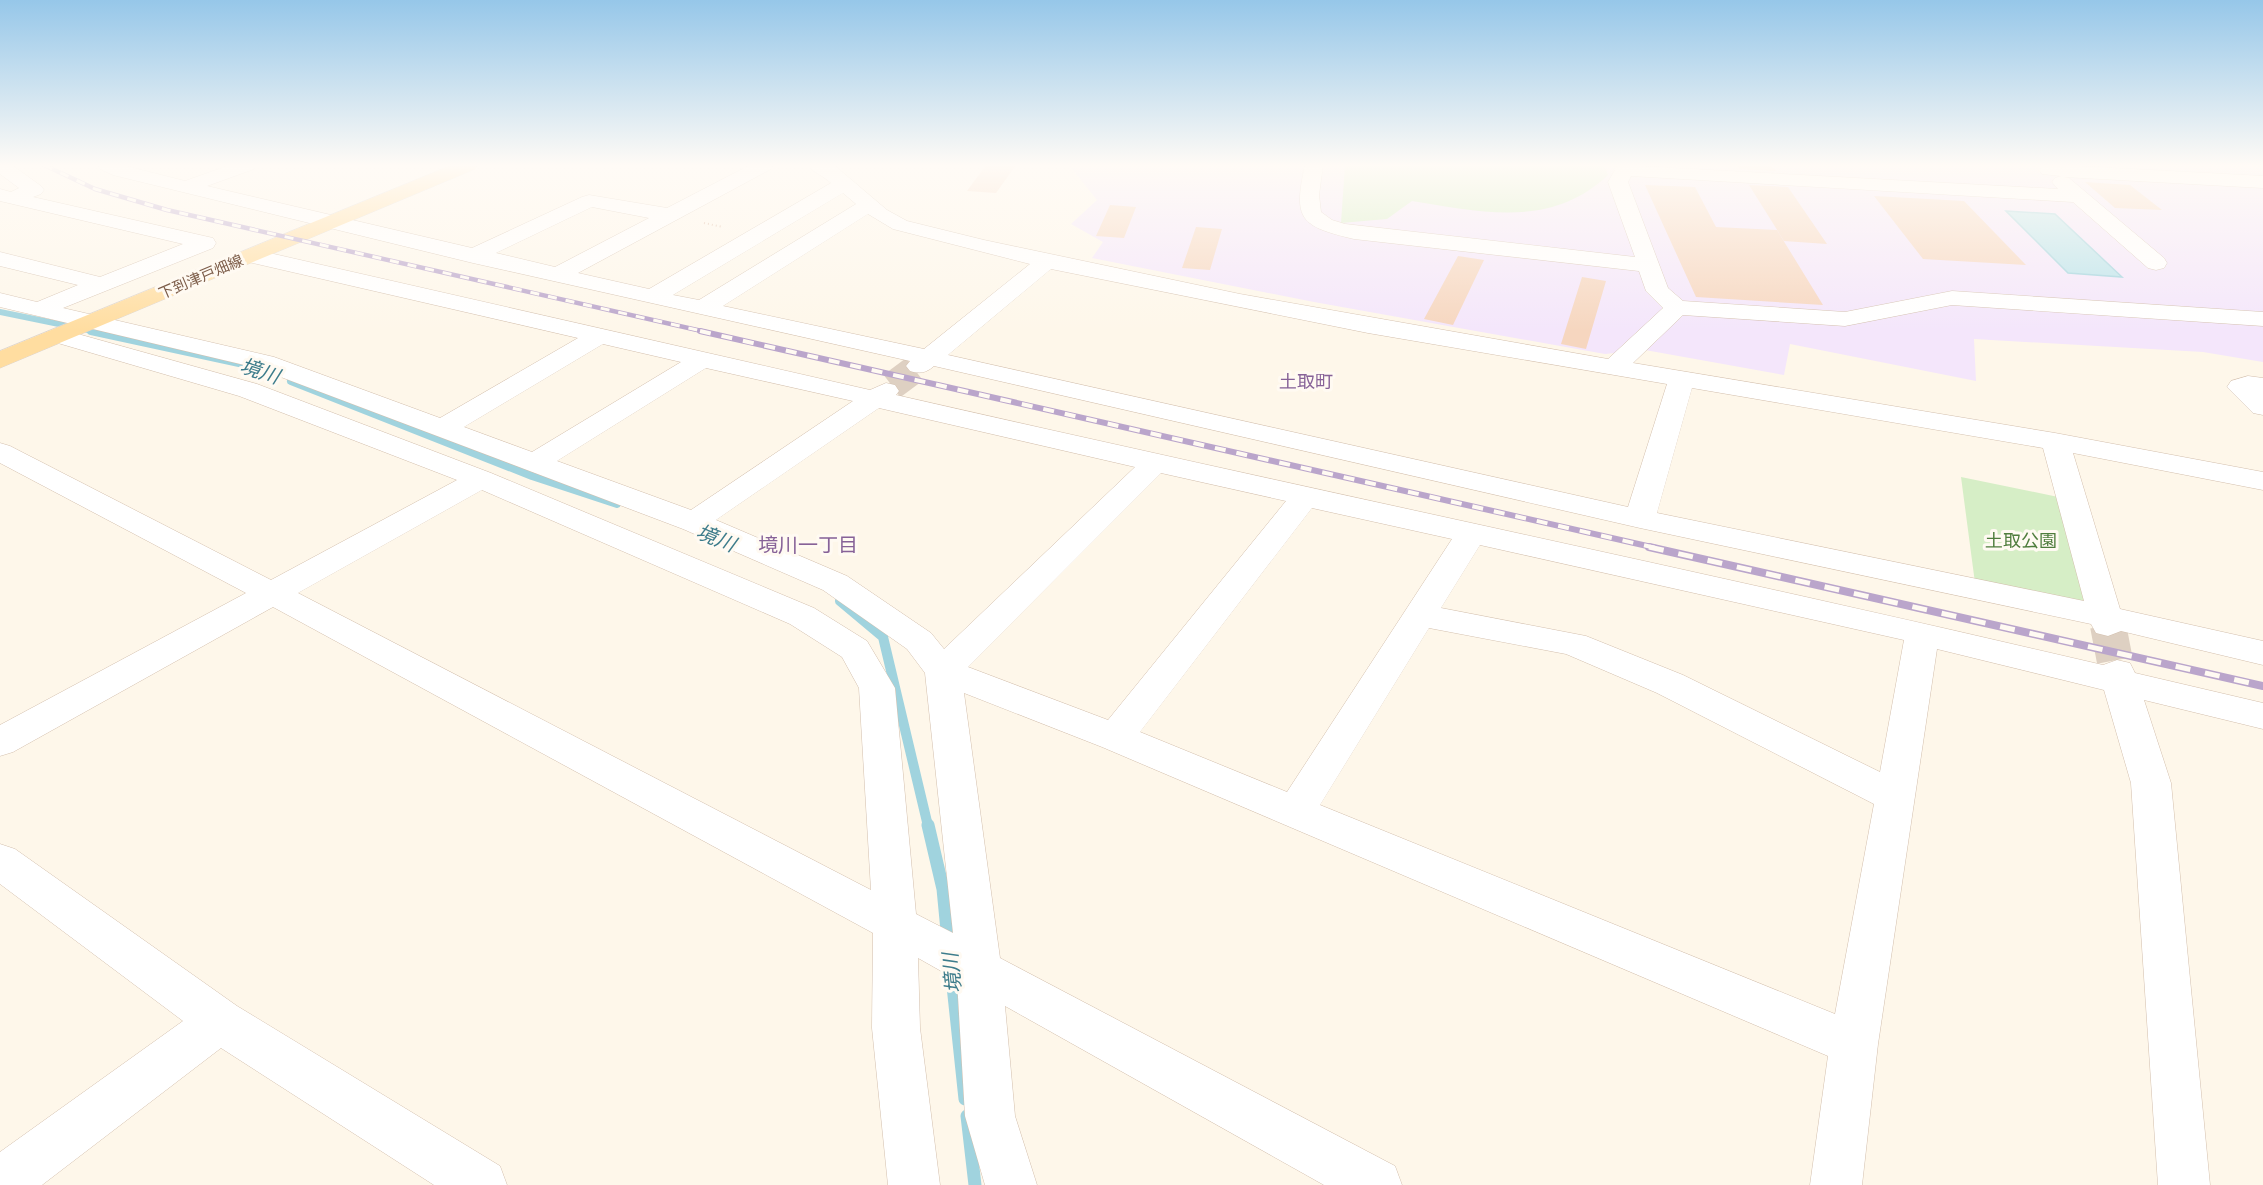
<svg xmlns="http://www.w3.org/2000/svg" width="2263" height="1185" font-family="'Work Sans','Noto Sans JP',sans-serif">
<style>
.education{fill:#f4e6fb}
.green{fill:#d6eec6}
.water{fill:#bbe3eb;stroke:#a0d3de;stroke-width:1.5}
.lines{fill:none;stroke-linecap:round;stroke-linejoin:round}
.stream-far3{stroke:#a0d3de;stroke-width:6}
.stream-far2{stroke:#a0d3de;stroke-width:8}
.stream-far1{stroke:#a0d3de;stroke-width:10}
.stream{stroke:#a0d3de;stroke-width:13}
.building{fill:#f6d6bf}
.minor-tunnel-far1{stroke:#ded0c2;stroke-width:28;stroke-dasharray:28 14;stroke-linecap:butt}
.minor-tunnel{stroke:#ded0c2;stroke-width:36;stroke-dasharray:36 18;stroke-linecap:butt}
.minor-casing{stroke:#d3bfad;stroke-width:1}
.major-casing{stroke:#ddd5d0;stroke-width:1}
.path{stroke:#ddb9a1;stroke-width:2;stroke-dasharray:1 3;stroke-linecap:butt}
.minor{fill:#fff;fill-rule:evenodd}
.major{fill:#ffdda0;fill-rule:evenodd}
.rail-far2-casing{stroke:#baa5cb;stroke-width:4.5}
.rail-far1-casing{stroke:#baa5cb;stroke-width:6}
.rail-casing{stroke:#baa5cb;stroke-width:8}
.rail-far2{stroke:#fffaf2;stroke-width:3;stroke-dasharray:9;stroke-linecap:butt}
.rail-far1{stroke:#fffaf2;stroke-width:4;stroke-dasharray:11;stroke-linecap:butt}
.rail{stroke:#fffaf2;stroke-width:5;stroke-dasharray:15;stroke-linecap:butt}
.labels{text-anchor:middle;stroke-width:6;stroke-linejoin:round;paint-order:stroke}
.far-street-label{font-size:15px;fill:#7d5d49;stroke:#fffaf2}
.far-quarter-label{font-size:18px;fill:#876298;stroke:#fffaf2}
.park-label{font-size:18px;fill:#4f7d3d;stroke:#fffaf2}
.water-label{font-size:20px;font-style:italic;fill:#3d7c8b;stroke:#fffaf2}
.neighbourhood-label{font-size:20px;fill:#876298;stroke:#fffaf2}
</style>
<rect width="100%" height="100%" fill="#fef7ea"/>
<path class="education" d="M 1069,165 L 2263,165 L 2263,362 L 2203,352 L 1974,339 L 1976,381 L 1790,344 L 1784,375 L 1645,350 L 1605,354 L 1314,302 L 1092,258 L 1103,242 L 1071,224 L 1097,200 Z"/>
<path class="green" d="M 1345,165 L 1604,165 L 1608,175 C 1551,229 1482,212 1412,201 L 1387,219 L 1341,223 Z
M 1961,477 L 2063,498 L 2093,609 L 1975,583 Z"/>
<path class="water" d="M 2006,211 L 2055,214 L 2122,277 L 2068,273 Z"/>
<g class="lines">
<path class="stream-far3" d="M 0,312 L 98,332"/>
<path class="stream-far2" d="M 91,331 L 253,366
M 291,381 L 532,476 L 617,504"/>
<path class="stream-far1" d="M 840,601 L 883,637 L 928,826"/>
<path class="stream" d="M 928,825 L 943,889 L 948,941
M 951,967 L 965,1099
M 967,1116 L 975,1185"/>
</g>
<path class="building" d="M 986,165 L 1016,165 L 996,193 L 967,191 Z
M 1737,165 L 1771,165 L 1776,171 L 1739,169 Z
M 2085,182 L 2130,185 L 2162,210 L 2115,208 Z
M 1645,185 L 1695,187 L 1716,227 L 1777,230 L 1823,305 L 1696,297 Z
M 1749,185 L 1788,187 L 1827,244 L 1784,241 Z
M 1874,196 L 1964,201 L 2026,265 L 1923,259 Z
M 1110,205 L 1136,207 L 1124,238 L 1096,236 Z
M 1196,227 L 1222,229 L 1210,270 L 1182,268 Z
M 1458,256 L 1484,260 L 1453,325 L 1424,319 Z
M 1582,277 L 1606,281 L 1586,349 L 1561,344 Z"/>
<g class="lines">
<path class="minor-tunnel-far1" d="M 892,386 L 919,366"/>
<path class="minor-tunnel" d="M 2108,625 L 2117,672"/>
<defs>
<path id="minor" d="M 0,165 L 12,165 L 41,186 L 44,190 L 41,194 L 33,197 L 213,238 L 216,243 L 213,248 L 63,308 L 274,357 L 440,418 L 578,338 L 244,261 L 241,256 L 244,251 L 252,249 L 870,390 L 886,383 L 895,385 L 899,391 L 896,395 C 1298,487 1702,571 2103,665 L 2117,660 L 2130,663 L 2135,673 L 2263,703 L 2263,729 L 2144,700 L 2171,783 L 2210,1185 L 2158,1185 L 2131,783 L 2104,690 L 1937,649 L 1878,1044 L 1862,1185 L 1810,1185 L 1828,1056 L 1102,747 L 964,693 L 1000,958 L 1395,1166 L 1402,1185 L 1324,1185 L 1005,1006 L 1015,1116 L 1037,1185 L 985,1185 L 965,1116 L 957,980 L 918,958 L 920,1028 L 940,1185 L 888,1185 L 872,1028 L 873,933 L 273,607 L 13,752 L 0,756 L 0,725 L 246,593 L 0,463 L 0,443 L 10,446 L 271,580 L 457,480 L 239,396 L 51,341 L 48,336 L 51,331 L 60,329 L 257,384 L 491,473 L 814,608 L 867,641 L 895,688 L 916,914 L 953,933 L 925,673 L 907,649 L 823,590 L 683,529 L 257,368 L 0,307 L 0,293 L 37,302 L 78,285 L 0,266 L 0,252 L 100,277 L 183,244 L 0,201 L 0,189 L 11,192 L 19,188 L 0,174 ZM 603,344 L 681,362 L 532,452 L 464,427 ZM 706,368 L 853,401 L 691,510 L 557,461 ZM 879,408 L 1135,467 L 944,649 L 931,633 L 847,576 L 716,520 ZM 1161,473 L 1286,501 L 1108,720 L 968,667 ZM 482,490 L 790,624 L 842,657 L 859,688 L 871,890 L 298,593 ZM 1312,508 L 1452,539 L 1287,792 L 1140,732 ZM 1480,545 L 1904,640 L 1880,772 L 1683,675 L 1586,636 L 1441,608 ZM 1429,628 L 1566,654 L 1657,693 L 1874,804 L 1835,1014 L 1320,805 Z
M 98,165 L 122,165 L 185,181 L 230,165 L 256,165 L 254,169 L 207,186 L 472,248 L 582,197 L 589,195 L 667,208 L 750,165 L 773,165 L 771,169 L 578,273 L 649,289 L 831,183 C 825,177 810,170 807,165 L 834,165 L 887,210 L 907,221 L 984,240 L 1240,294 L 1608,359 L 1663,308 L 1646,291 L 1639,271 L 1354,239 C 1300,226 1293,220 1305,165 L 1323,165 L 1319,195 L 1321,212 L 1332,220 L 1345,224 L 1635,257 L 1608,182 L 1618,165 L 2058,189 L 2052,182 L 2055,178 L 2061,176 L 2042,174 L 2039,170 L 2042,166 L 2057,165 L 2263,176 L 2263,188 L 2064,177 L 2069,178 L 2164,258 L 2167,263 L 2164,268 L 2156,270 L 2148,268 L 2073,202 L 1631,176 L 1628,182 L 1668,288 L 1683,301 L 1845,312 L 1952,291 L 2263,312 L 2263,326 L 1952,305 L 1845,326 L 1683,315 L 1633,363 L 2055,433 L 2263,472 L 2263,490 L 2073,453 L 2120,609 L 2263,641 L 2263,665 L 2121,631 L 2108,636 L 2096,633 L 2091,624 L 1640,528 L 934,366 C 926,373 920,374 910,371 L 906,366 L 910,361 L 473,263 L 113,175 L 100,169 ZM 843,193 L 856,204 L 699,300 L 673,295 ZM 592,207 L 649,218 L 555,267 L 496,253 ZM 868,214 L 893,229 L 1030,264 L 924,349 L 723,306 ZM 1051,269 L 1368,333 L 1667,384 L 1628,507 L 948,355 ZM 1692,388 L 2043,448 L 2084,601 L 1657,513 Z
M 2248,376 L 2263,378 L 2263,415 L 2253,413 L 2227,387 L 2231,381 Z
M 0,844 L 15,849 L 237,1006 L 500,1166 L 507,1185 L 434,1185 L 221,1048 L 42,1185 L 0,1185 L 0,1152 L 183,1021 L 0,884 Z"/>
<path id="major" d="M 452,165 L 477,165 L 475,169 L 0,368 L 0,351 Z"/>
</defs>
<use href="#minor" class="minor-casing"/>
<use href="#major" class="major-casing"/>
<path class="path" d="M 704,223 L 723,227"/>
<use href="#minor" class="minor"/>
<use href="#major" class="major"/>
<defs>
<path id="rail-far2" d="M 44,165 L 95,189 L 167,210 L 706,332"/>
<path id="rail-far1" d="M 700,331 L 1656,548"/>
<path id="rail" d="M 1649,547 L 2263,686"/>
</defs>
<use href="#rail-far2" class="rail-far2-casing"/>
<use href="#rail-far1" class="rail-far1-casing"/>
<use href="#rail" class="rail-casing"/>
<use href="#rail-far2" class="rail-far2"/>
<use href="#rail-far1" class="rail-far1"/>
<use href="#rail" class="rail"/>
</g>
<linearGradient id="sky" x2="0" y2="1"><stop stop-color="#96c7e9"/><stop offset="0.5" stop-color="#fffbf6"/><stop offset="1" stop-color="#fffbf6" stop-opacity="0"/></linearGradient>
<rect width="2263" height="331" fill="url(#sky)"/>
<g class="labels">
<g class="far-street-label">
<text transform="translate(201 277) rotate(-23)" y="5">下到津戸畑線</text>
</g>
<g class="far-quarter-label">
<text x="1306" y="388">土取町</text>
</g>
<g class="park-label">
<text x="2021" y="547">土取公園</text>
</g>
<g class="water-label">
<text transform="translate(260 371) rotate(18)" y="7">境川</text>
<text transform="translate(716 538) rotate(22)" y="7">境川</text>
<text transform="translate(952 973) rotate(-96)" y="7">境川</text>
</g>
<g class="neighbourhood-label">
<text x="808" y="552">境川一丁目</text>
</g>
</g>
</svg>
